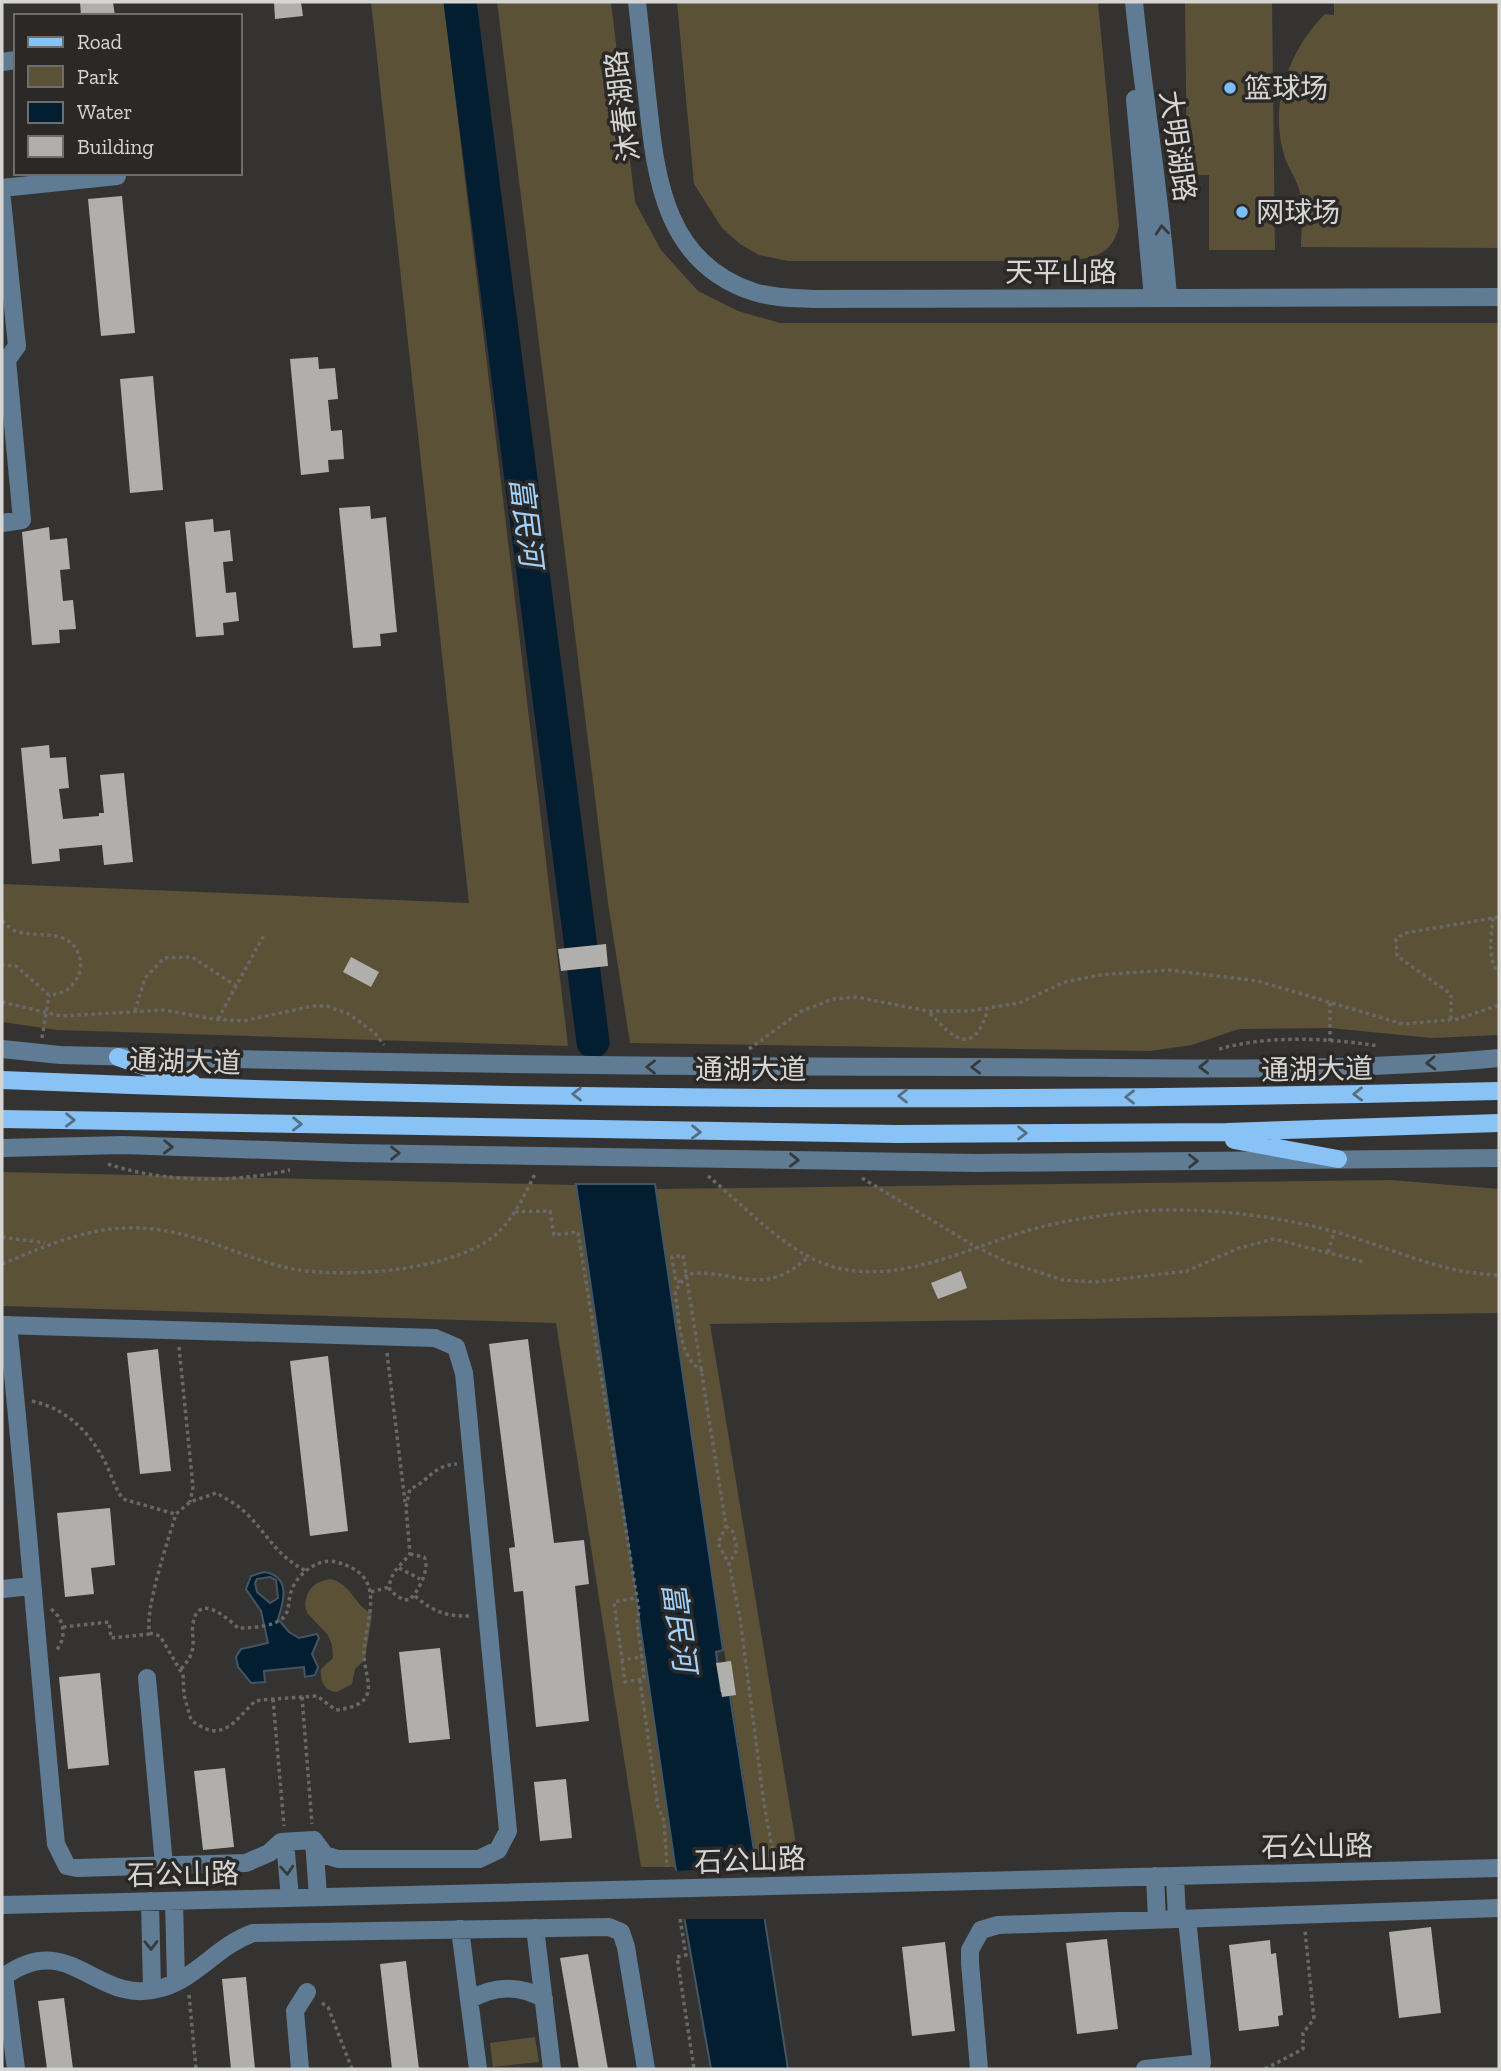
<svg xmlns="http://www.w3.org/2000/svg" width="1501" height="2071" font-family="'Zilla Slab','Noto Sans SC',serif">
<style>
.green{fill:#5a5137}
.water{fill:#041e31;stroke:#435562;stroke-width:2;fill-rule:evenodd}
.pier{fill:#343331}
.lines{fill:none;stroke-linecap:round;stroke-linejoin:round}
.river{stroke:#041e31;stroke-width:33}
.building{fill:#b0afac}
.path{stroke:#686866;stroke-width:3.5;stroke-dasharray:3.5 3.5;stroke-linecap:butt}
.minor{stroke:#607c94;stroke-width:18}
.major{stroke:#89c2f4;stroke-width:18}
.oneway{stroke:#353a3d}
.oneway2{stroke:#556e83}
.poi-dot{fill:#7bbef8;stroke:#2a2927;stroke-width:2.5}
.labels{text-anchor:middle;stroke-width:7;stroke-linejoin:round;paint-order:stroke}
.poi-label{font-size:28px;fill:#d5d5d3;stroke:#2a2927;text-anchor:start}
.street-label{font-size:28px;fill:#d5d5d3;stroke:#2a2927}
.water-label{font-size:30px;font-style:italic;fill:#a1d2fe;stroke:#2a2927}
</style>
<rect width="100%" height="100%" fill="#343331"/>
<path class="green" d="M 371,2 L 444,2 L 568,1046 L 57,1030 L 2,1022 L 2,884 L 469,903 Z
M 497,2 L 611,2 L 635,202 L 661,250 L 698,291 L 738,311 L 780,323 L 1499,323 L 1499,1035 L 1432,1038 L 1330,1028 L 1239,1029 L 1192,1045 L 1150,1051 L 630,1043 L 608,903 Z
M 677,2 L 1098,2 L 1119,226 C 1112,256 1093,258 1065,261 L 788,261 L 759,255 L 740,244 L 722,228 L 694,184 Z
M 1185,2 L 1272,2 L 1275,250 L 1209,250 L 1209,175 L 1187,175 Z
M 1334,2 L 1499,2 L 1499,248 L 1301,247 C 1301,230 1304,209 1300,193 C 1298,181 1289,170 1285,158 C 1268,107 1288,51 1325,14 L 1334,15 Z
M 2,1172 L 577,1185 L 686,1867 L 641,1867 L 556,1323 L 2,1306 Z
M 1391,1180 L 1499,1189 L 1499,1313 L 710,1324 L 799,1862 L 757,1864 L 653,1189 Z
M 330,1579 C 352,1584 354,1605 372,1614 L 365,1660 L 355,1669 L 352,1684 L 337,1692 C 324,1691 320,1681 321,1669 L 333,1658 L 332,1645 L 328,1635 L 307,1613 L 305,1605 C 307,1589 314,1582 330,1579 Z
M 535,2037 L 539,2062 L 493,2067 L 490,2043 Z"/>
<path class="water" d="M 576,1184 L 655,1184 L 723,1650 L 716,1652 L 721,1691 L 729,1690 L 788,2069 L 711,2069 L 675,1865 Z
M 264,1572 C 291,1576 284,1601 278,1619 L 289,1632 L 299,1638 L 317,1634 L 319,1638 L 312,1654 L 318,1667 L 315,1675 L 305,1677 L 304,1667 L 264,1671 L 265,1682 L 251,1683 L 238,1667 L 236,1657 L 241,1649 L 268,1643 L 261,1611 L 246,1589 L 251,1576 ZM 270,1577 L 276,1580 L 278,1598 L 270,1603 L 257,1592 L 255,1583 L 257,1579 Z"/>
<path class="pier" d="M 761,1867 L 768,1919 L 683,1919 L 673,1871 Z"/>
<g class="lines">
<path class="river" d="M 460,2 L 593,1042"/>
</g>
<path class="building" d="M 80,2 L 113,2 L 115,16 L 81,16 Z
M 274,2 L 301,2 L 303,16 L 275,19 Z
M 122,196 L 135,333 L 101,336 L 88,199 Z
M 318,357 L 319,369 L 335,368 L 338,399 L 328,400 L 331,431 L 342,430 L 344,459 L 328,460 L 329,472 L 301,475 L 290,359 Z
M 153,376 L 163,490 L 130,493 L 120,379 Z
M 370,506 L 371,519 L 386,517 L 397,632 L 380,634 L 381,646 L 353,648 L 339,508 Z
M 213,519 L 214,532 L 230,530 L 233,561 L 223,562 L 226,593 L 236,592 L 239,621 L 223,623 L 224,635 L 196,637 L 185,522 Z
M 49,527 L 50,540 L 67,538 L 70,569 L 60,570 L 63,601 L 73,600 L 76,629 L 59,630 L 60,643 L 32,645 L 22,532 Z
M 49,745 L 50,758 L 66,757 L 69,788 L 59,789 L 63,819 L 99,816 L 99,813 L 104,813 L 100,775 L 124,773 L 133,862 L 104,865 L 102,845 L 59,849 L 60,861 L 32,864 L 21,748 Z
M 606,944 L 608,966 L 561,971 L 558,949 Z
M 351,957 L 379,972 L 371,987 L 343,972 Z
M 961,1271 L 967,1288 L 938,1299 L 931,1283 Z
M 528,1339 L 554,1543 L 584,1540 L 589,1584 L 575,1586 L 589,1721 L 536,1727 L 523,1591 L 514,1592 L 509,1548 L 515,1547 L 489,1344 Z
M 158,1349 L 171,1471 L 140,1474 L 127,1353 Z
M 328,1356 L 348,1531 L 310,1536 L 290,1361 Z
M 110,1508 L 115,1565 L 91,1568 L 94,1594 L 65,1597 L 57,1513 Z
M 440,1648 L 450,1739 L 409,1743 L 399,1652 Z
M 731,1661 L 736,1695 L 722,1697 L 716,1663 Z
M 100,1673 L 109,1765 L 68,1769 L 59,1677 Z
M 225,1768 L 234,1847 L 203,1850 L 194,1771 Z
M 566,1779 L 572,1838 L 540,1841 L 534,1782 Z
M 1431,1927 L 1441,2013 L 1399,2018 L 1389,1932 Z
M 1107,1939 L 1118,2029 L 1077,2034 L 1066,1943 Z
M 1270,1940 L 1271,1954 L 1276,1953 L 1283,2015 L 1278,2016 L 1279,2026 L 1239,2031 L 1229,1945 Z
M 945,1942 L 955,2031 L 912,2036 L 902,1947 Z
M 588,1954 L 608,2069 L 579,2069 L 560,1958 Z
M 406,1961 L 419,2069 L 392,2069 L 380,1964 Z
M 246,1977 L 255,2069 L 231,2069 L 222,1979 Z
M 64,1998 L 73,2069 L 47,2069 L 38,2001 Z"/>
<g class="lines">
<path class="path" d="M 1493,918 C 1491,938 1487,958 1499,974
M 2,921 C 6,924 10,929 15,931 C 38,939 72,926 80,959 C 82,968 79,977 73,984 C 67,992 59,994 49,995 L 16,966 L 2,965
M 2,1002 L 61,1016 L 164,1010 L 213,1019 L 243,1021 L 313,1006 L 327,1006 L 349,1014 L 375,1033 L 384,1045
M 1330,1003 L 1330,1041
M 135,1011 L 145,978 L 164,958 L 192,957 L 236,986
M 930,1013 C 955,1041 974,1056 988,1009
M 218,1019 L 264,935
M 1451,1019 L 1451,994 L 1397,956 L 1396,939 L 1405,933 L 1499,917
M 42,1038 L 49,995
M 749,1049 L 800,1012 L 833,999 L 856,997 L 928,1011 L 969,1011 L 1019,1003 L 1065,982 L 1100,975 L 1168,970 L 1258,981 L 1403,1024 L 1458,1019 L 1499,1005
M 1219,1049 C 1269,1035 1328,1038 1378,1046
M 108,1164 C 165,1183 232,1183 290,1170
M 708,1176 C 747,1208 793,1260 842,1269 C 907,1281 966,1249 1026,1231 C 1060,1221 1096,1216 1131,1212 C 1197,1205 1283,1216 1346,1235 C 1398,1251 1445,1274 1499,1275
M 862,1178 L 976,1247 L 1007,1262 L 1063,1280 L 1095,1282 L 1187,1271 L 1239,1248 L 1274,1239 L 1364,1262
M 515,1212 L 550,1211 L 554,1235 L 578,1232 L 639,1611 L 637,1623 L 642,1657 L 622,1660 L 614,1602 L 636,1598
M 2,1237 L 45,1243
M 1328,1252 L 1334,1233
M 2,1264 C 55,1242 101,1221 161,1230 C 203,1236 241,1256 283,1267 C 338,1280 449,1272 494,1236 C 513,1220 524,1196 535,1174
M 681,1281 L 676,1282 L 672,1257 L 683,1255 L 726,1526 L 718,1543 L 729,1564 L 740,1618 L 764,1804 L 776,1868
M 179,1347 L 193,1487 L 190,1502
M 387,1353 L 405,1502
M 703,1371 C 679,1359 680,1323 676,1299 L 675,1291 L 687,1274 C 735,1268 762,1300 808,1257
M 32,1401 C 67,1409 90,1432 106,1464 C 112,1476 115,1489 123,1499 L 175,1514
M 726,1526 L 733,1532 L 737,1549 L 729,1564
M 410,1554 L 424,1557 C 431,1567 418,1593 409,1600 L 402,1599 L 390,1591 C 387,1575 401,1565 410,1554 L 406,1507 L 410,1489 C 431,1480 431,1466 457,1464
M 399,1568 L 420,1579
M 371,1592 L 389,1587
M 415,1596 C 433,1612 448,1617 472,1616
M 51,1609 C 65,1620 67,1637 56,1651
M 63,1627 L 109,1622 L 111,1638 L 150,1634
M 622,1660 L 625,1682 L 644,1679 L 642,1657
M 181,1669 C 186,1663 190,1659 192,1651 C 195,1642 191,1633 193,1624 C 198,1592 226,1617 238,1628 C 251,1628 274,1627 284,1617 C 290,1610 288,1600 291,1592 C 296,1575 318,1557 336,1562 C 388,1575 367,1614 364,1650 C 362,1677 387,1704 336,1710 L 317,1696 L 261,1700 L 255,1701 C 233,1723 222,1744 191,1720 L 184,1695 L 183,1675 L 160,1636 L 150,1633 C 143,1614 169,1537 176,1514 L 190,1502 L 216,1493 C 227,1499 240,1506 249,1516 C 270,1538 276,1555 306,1571
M 640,1680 L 658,1807 L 664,1821 L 667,1867
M 302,1697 L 312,1824
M 273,1699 L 284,1826
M 680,1919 L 686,1955 L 677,1957 L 694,2069
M 189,1995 L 196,2069
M 322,2003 L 328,2007 L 352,2069
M 1265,2069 L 1303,2049 L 1303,2033 L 1314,2019 L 1305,1931"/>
<path class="minor" d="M 637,2 C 641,36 644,70 648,104 C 656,182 667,264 754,292 C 773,298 794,298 813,299 L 1499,297
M 1134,2 C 1144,101 1161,198 1168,298
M 2,62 L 16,60
M 1135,99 L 1153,298
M 2,188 L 117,176 L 116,173
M 2,200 L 17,346 L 7,360 L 22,520 L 2,523
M 2,1049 L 60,1055 C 364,1063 667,1067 971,1067 C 1147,1067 1324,1074 1499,1058
M 2,1148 L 123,1145 L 351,1153 L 977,1163 L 1499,1158
M 2,1325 L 435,1338 L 456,1347 L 464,1373 L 508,1831 L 498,1850 L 479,1859 L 338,1859 L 325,1855 L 314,1840
M 8,1325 C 26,1498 39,1671 56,1844 L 67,1866 L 77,1868 L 246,1863 L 269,1853 L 281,1842 L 314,1840
M 2,1589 L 32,1586
M 147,1678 L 164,1865
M 314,1840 L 318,1897
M 285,1842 L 290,1898
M 1155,1876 L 1157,1920
M 1175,1876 L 1177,1919
M 150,1901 L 152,1989
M 174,1901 L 176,1981
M 2,1905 L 1499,1868
M 535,1928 L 552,2069
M 460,1929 L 478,2069
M 4,1975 L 16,2069
M 2,1978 C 71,1926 95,2008 162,1988 C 198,1977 217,1946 253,1933 L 609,1927 L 621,1932 L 626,1947 L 646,2069
M 469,2000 C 494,1986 518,1984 544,1999
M 300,2069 L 295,2011 L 307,1992
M 979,2069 L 970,1963 L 970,1950 L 981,1930 L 998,1925 L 1499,1908
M 1145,2069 L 1202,2063 L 1187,1919"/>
<path class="major" d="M 118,1057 L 192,1083
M 2,1080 C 500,1101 1001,1103 1499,1091
M 2,1119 L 897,1134 L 1227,1132 L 1499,1123
M 1234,1140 L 1338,1159"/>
</g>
<defs><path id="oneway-chevron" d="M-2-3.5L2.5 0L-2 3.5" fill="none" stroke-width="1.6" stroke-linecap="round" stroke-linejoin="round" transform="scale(1.75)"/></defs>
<g class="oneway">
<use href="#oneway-chevron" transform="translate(1162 230) rotate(-95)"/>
<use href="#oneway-chevron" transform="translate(1431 1063) rotate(177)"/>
<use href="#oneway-chevron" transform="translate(651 1067) rotate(-180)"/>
<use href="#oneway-chevron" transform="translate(976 1067) rotate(-180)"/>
<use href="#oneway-chevron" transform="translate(1204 1067) rotate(179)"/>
<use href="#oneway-chevron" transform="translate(168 1147) rotate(2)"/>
<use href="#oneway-chevron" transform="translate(395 1153)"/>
<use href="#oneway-chevron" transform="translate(794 1160) rotate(1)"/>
<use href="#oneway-chevron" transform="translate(1193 1161) rotate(-1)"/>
<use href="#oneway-chevron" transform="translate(287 1870) rotate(86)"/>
<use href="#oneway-chevron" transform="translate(151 1945) rotate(89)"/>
</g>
<g class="oneway2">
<use href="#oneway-chevron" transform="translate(577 1094) rotate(-180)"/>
<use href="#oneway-chevron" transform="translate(1358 1094) rotate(179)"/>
<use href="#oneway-chevron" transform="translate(903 1096) rotate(-180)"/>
<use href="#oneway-chevron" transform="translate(1130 1097) rotate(-180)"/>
<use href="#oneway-chevron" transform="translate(70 1120) rotate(1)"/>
<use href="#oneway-chevron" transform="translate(297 1124) rotate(1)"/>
<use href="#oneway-chevron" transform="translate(696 1132) rotate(1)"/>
<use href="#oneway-chevron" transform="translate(1022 1133)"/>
</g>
<g class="poi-dot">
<circle cx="1230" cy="88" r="7"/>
<circle cx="1242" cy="212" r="7"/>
</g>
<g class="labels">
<g class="poi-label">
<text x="1244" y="98">篮球场</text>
<text x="1256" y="222">网球场</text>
</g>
<g class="street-label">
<text transform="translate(622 106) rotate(-97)" y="10">沐春湖路</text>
<text transform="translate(1178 146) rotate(82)" y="10">大明湖路</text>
<text x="1061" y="282">天平山路</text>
<text transform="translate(185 1061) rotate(2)" y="10">通湖大道</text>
<text x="751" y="1079">通湖大道</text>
<text transform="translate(1317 1069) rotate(-1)" y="10">通湖大道</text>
<text transform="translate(1317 1846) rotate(-1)" y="10">石公山路</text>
<text transform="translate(750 1860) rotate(-2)" y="10">石公山路</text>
<text transform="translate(183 1874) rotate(-1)" y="10">石公山路</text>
</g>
<g class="water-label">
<text transform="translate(526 522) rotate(83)" y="10">富民河</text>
<text transform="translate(679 1627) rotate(82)" y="10">富民河</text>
</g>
</g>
<rect width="1501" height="2071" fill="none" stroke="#d5d5d3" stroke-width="7"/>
<rect x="14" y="14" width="228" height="161" fill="#2a2927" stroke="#6e6e6c" stroke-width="2"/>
<rect x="28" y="37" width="35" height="10" fill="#89c2f4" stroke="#6e6e6c" stroke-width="2"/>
<text x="77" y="49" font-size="21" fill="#d5d5d3">Road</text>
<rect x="28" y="66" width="35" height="21" fill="#5a5137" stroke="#6e6e6c" stroke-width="2"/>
<text x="77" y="84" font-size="21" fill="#d5d5d3">Park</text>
<rect x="28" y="102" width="35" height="21" fill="#041e31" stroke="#6e6e6c" stroke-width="2"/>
<text x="77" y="119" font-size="21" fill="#d5d5d3">Water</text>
<rect x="28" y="136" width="35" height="21" fill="#b0afac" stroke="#6e6e6c" stroke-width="2"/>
<text x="77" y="154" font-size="21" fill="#d5d5d3">Building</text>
</svg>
